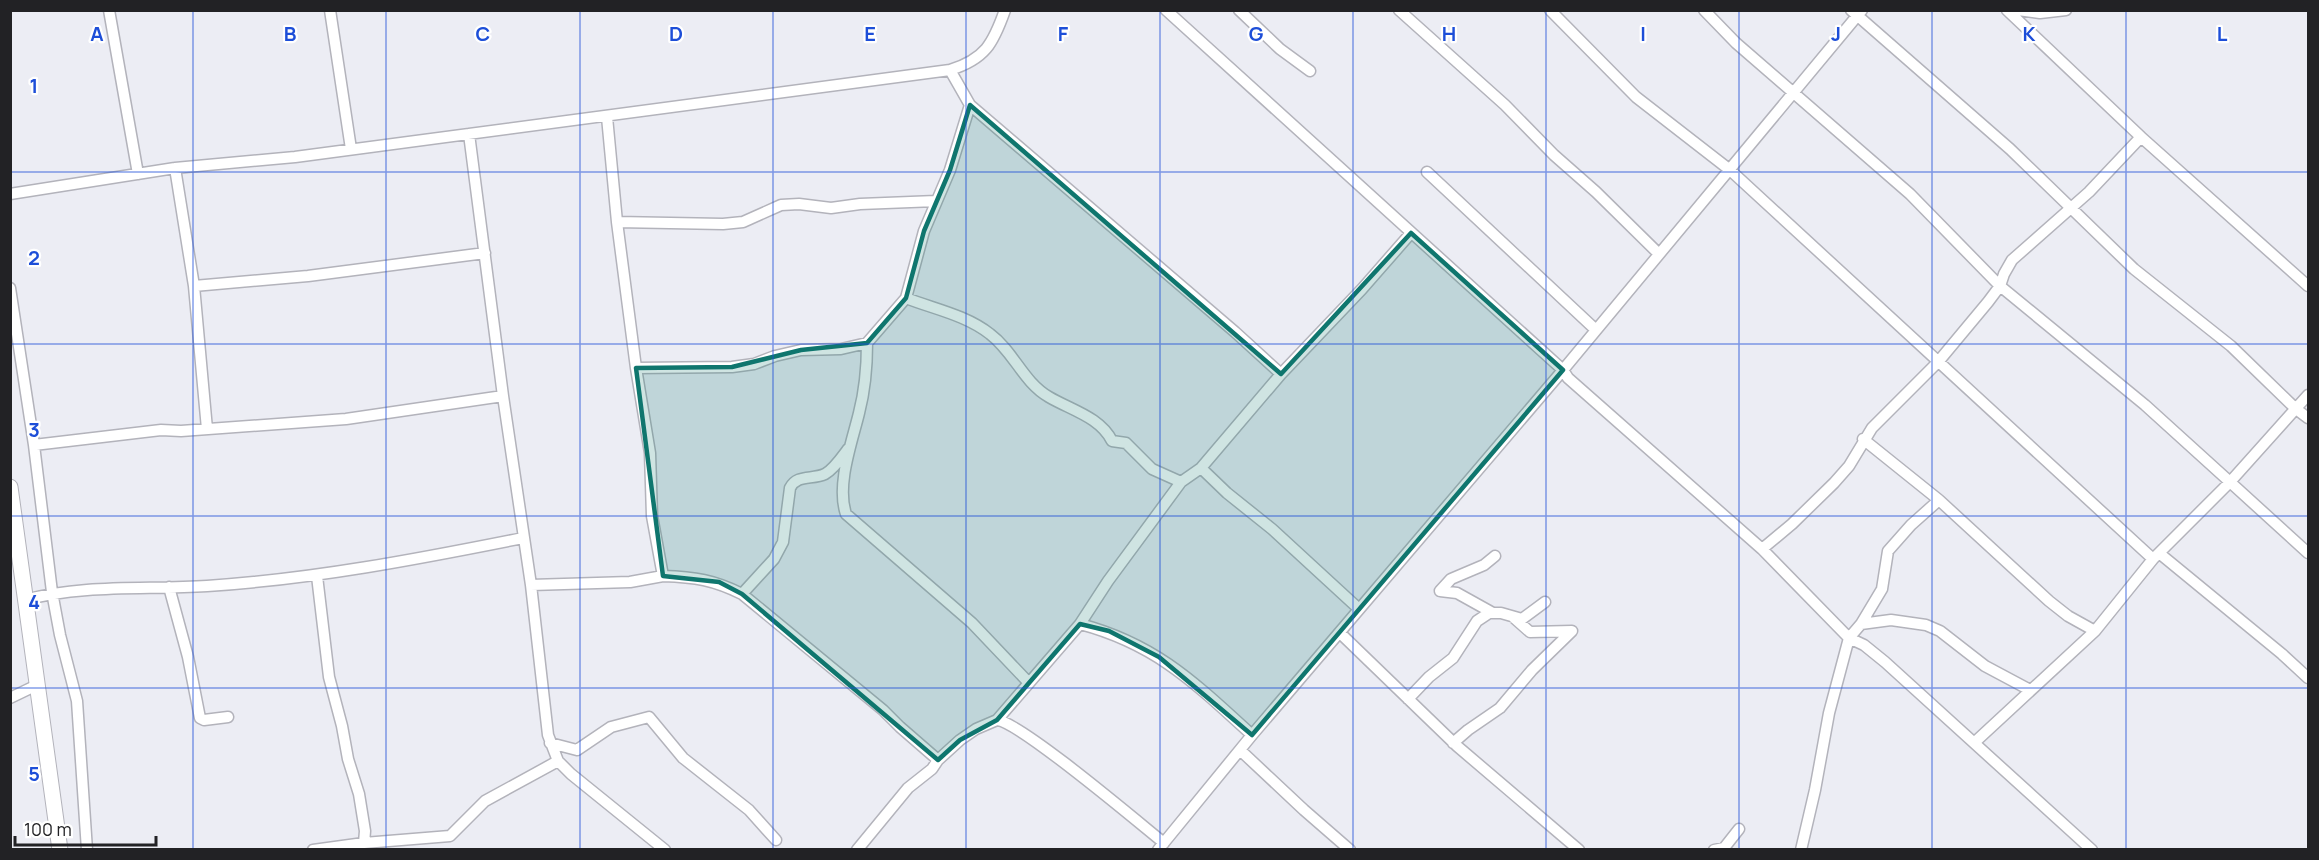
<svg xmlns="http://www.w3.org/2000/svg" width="2319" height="860" font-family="Manrope,sans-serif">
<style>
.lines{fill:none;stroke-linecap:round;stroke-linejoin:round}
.minor-casing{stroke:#b3b3bb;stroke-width:13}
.highway-casing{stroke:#b3b3bb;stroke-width:17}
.minor{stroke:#fff;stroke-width:10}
.highway{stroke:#fff;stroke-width:15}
.marked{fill:#0f766e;fill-opacity:0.2;stroke:#0f766e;stroke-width:4.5;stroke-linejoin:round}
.grid{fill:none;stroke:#1d4ed8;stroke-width:1.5;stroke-opacity:0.55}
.grid-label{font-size:20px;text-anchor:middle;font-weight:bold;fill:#1d4ed8;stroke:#fff;stroke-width:4.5;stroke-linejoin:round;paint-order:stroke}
</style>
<rect width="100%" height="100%" fill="#ecedf4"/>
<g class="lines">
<defs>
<path id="minor" d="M 109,10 L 138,174
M 330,10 L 351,149
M 1166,10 L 1563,370 L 1568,378 L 1762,549 L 1849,638 L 1864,645 L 1885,662 L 2092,850
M 1239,10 L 1280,49 L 1310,71
M 1399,10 L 1505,105 L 1554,155 L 1596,192 L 1659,254
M 1550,10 L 1636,97 L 1730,170 L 2153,559
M 1704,10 L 1736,43 L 1910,194 L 2000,286 L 2145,405 L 2230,482 L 2308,395
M 1851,10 L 2010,149 L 2134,269 L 2231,346 L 2296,409 L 2308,418
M 2018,10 L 2040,13 L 2066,10
M 950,70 L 970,105 L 1235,332 L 1281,374 L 1362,289 L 1411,233
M 469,134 L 503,396 L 531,585 L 548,735 L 558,761 L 571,774 L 665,850
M 2141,137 L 2308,286
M 175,168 L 194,286 L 207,429
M 1427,172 L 1596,330
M 10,194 L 175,168 L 295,157 L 950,70 C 985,59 993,44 1005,10
M 617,222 L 723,224 L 743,222 L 781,205 L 799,204 L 831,208 L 860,204 L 936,201
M 194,286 L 308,276 L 485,253
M 10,288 L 34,445 L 52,592 L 60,635 L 77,701 L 87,850
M 906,298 C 934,309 966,315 990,334 C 1014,352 1023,382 1049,397 C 1071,410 1100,417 1112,441 L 1126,443 L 1152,469 L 1181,482
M 867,343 C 867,367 865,390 859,413 C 852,442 836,485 846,514 L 972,623 L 1029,683
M 636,368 L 732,367 L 754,364 L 775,356 L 801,350 L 841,349 L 867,343 L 906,298 L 924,231 L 950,170 L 970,105
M 1863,439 L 1939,500 L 2049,601 L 2068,616 L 2095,631 L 1975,742
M 34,445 L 161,430 L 181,431 L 346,419 L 503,396
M 1201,468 L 1227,493 L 1272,529 L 1359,609
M 1762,549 L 1792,524 L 1834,483 L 1849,466 L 1872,428 L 1938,362 L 1988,302 L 2000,286 L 2004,274 L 2012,260 L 2089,192 L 2141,137 L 2007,10
M 2159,553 L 2282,654 L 2308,678
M 317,576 L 329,677 L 342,726 L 348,759 L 359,794 L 365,831 L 364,843 L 450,836 L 485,801 L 558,761
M 663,576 C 695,577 714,580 742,594 L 883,710 L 900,727 L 938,760
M 531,585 L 630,582 L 663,576 L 652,516 L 650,453 L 636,368 L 617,222 L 607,117
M 169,587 L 188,657 L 200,718 L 204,720 L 228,717
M 1440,591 L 1451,579 L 1484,565 L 1495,556
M 1440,591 L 1457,593 L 1493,613
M 742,594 L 774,559 L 783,542 L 790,488 C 797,474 812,480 825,474 C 834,469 842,457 848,449
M 25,600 C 84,584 147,590 207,586 C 314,579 418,559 523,538
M 1080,624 C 1156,644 1195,683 1252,735
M 1861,624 L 1891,620 L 1926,625 L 1940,631 L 1985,666 L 2030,690
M 2095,631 L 2153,559 L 2230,482 L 2308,553
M 1340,633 L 1457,746 L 1579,850
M 10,698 L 37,685
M 1408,699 L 1429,677 L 1453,658 L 1477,621 L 1489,613 L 1501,613 L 1522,619 L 1545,602
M 997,720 C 1020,722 1138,822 1164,843
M 550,743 L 577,750 L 611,727 L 649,717 L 683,758 L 749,810 L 776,840
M 1453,743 L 1468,730 L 1500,708 L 1532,670 L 1572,631 L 1530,632 L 1513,617
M 1240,750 L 1304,810 L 1350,850
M 313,850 L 364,843 L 364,849
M 857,850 L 908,788 L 932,769 L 938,760 L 960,740 L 976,729 L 997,720 L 1080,624 L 1108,581 L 1181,482 L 1201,468 L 1281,374
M 1158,850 L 1252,735 L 1558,376 L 1862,10
M 1714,850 L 1724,848 L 1739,829
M 1801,850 L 1815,790 L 1829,713 L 1849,638 L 1861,624 L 1882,589 L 1888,551 L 1911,525 L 1939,500"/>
<path id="highway" d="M 10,487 L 60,850"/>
</defs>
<use href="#minor" class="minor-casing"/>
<use href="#highway" class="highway-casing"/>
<use href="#minor" class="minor"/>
<use href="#highway" class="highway"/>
</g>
<path class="marked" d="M 970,105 L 1281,374 L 1411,233 L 1563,370 L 1252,735 L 1159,657 L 1109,631 L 1080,624 L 997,720 L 960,740 L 938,760 L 742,594 L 719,582 L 663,576 L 636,368 L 732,367 L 801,350 L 867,343 L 906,298 L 924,231 L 950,170 Z"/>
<path class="grid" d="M 193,10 L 193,850M 386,10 L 386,850M 580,10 L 580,850M 773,10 L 773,850M 966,10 L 966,850M 1160,10 L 1160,850M 1353,10 L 1353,850M 1546,10 L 1546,850M 1739,10 L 1739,850M 1932,10 L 1932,850M 2126,10 L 2126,850M 10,172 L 2308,172M 10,344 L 2308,344M 10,516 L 2308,516M 10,688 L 2308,688"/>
<g class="grid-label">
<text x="97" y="41">A</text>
<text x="290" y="41">B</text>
<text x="483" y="41">C</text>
<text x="676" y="41">D</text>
<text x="870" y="41">E</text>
<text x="1063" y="41">F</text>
<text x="1256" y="41">G</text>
<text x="1449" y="41">H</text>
<text x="1643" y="41">I</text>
<text x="1836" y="41">J</text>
<text x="2029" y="41">K</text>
<text x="2222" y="41">L</text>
<text x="34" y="93">1</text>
<text x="34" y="265">2</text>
<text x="34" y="437">3</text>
<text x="34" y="609">4</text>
<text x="34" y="781">5</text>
</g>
<rect width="2319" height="860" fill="none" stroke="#222225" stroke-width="24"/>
<path d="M15 836v9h141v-9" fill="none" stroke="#222225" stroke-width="3"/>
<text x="24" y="836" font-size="18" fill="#222225" stroke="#ffffff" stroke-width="4.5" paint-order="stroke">100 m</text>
</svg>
